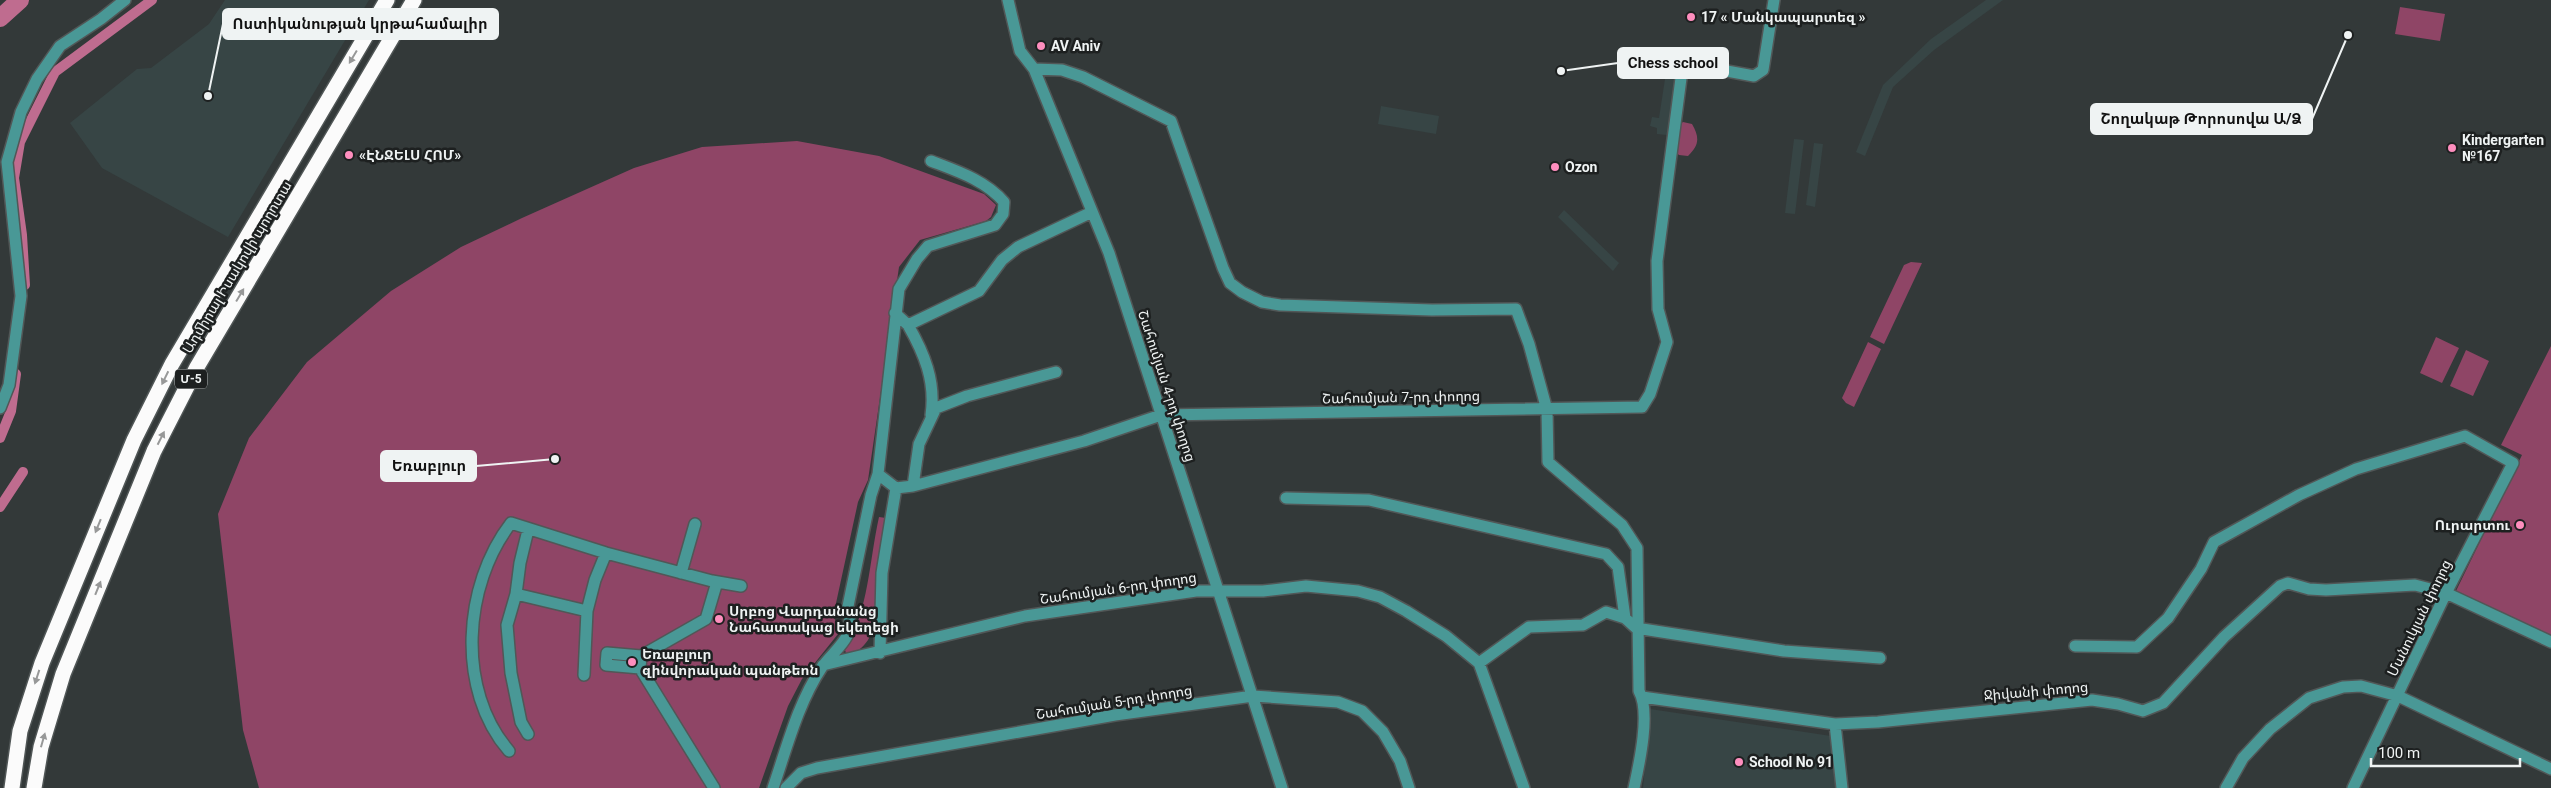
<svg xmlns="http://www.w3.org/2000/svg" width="2551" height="788" font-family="Roboto,'Noto Sans Armenian',sans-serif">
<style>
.built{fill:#374545}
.green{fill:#8f4566}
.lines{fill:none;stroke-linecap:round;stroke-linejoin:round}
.canal{stroke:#bf6c8f;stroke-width:10}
.river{stroke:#bf6c8f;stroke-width:18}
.minor-casing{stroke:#515757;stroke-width:14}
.highway-casing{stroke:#515757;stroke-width:18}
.minor{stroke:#499896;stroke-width:11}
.highway{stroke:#fbfbfb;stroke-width:15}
.oneway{fill:#979898}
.poi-dot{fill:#fe8ebe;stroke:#1d2020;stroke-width:2}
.labels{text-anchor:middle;stroke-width:5;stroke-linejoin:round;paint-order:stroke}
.shield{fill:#1d2020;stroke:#b0b4b4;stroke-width:1}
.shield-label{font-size:12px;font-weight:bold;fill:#eff3f3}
.poi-label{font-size:14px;font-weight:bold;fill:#eff3f3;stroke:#1d2020;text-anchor:start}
.street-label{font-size:14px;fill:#eff3f3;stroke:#1d2020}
.leader{fill:none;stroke:#eff3f3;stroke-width:2}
.callout-dot{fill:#eff3f3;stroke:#1d2020;stroke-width:2}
.callout{fill:#eff3f3;stroke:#eff3f3;stroke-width:2}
.callout-label{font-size:15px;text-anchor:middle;font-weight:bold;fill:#111}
</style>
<rect width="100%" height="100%" fill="#333939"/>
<path class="built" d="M 225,0 L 369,0 L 228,237 L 102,168 L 70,123 L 137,69 L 151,68 L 209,24 Z
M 1986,0 L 2003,0 L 1934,50 L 1893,87 L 1865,156 L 1856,152 L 1883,85 L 1931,39 Z
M 1667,66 L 1678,67 L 1667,135 L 1657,134 L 1657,128 L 1650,126 L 1652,117 L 1659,118 Z
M 1381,106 L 1439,116 L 1436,134 L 1378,124 Z
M 1794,139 L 1804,140 L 1795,214 L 1785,213 Z
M 1814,143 L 1823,144 L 1815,207 L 1806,205 Z
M 1564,210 L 1619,263 L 1613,271 L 1558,217 Z
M 1650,709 L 1831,736 L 1836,788 L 1643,788 Z"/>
<path class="green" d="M 2400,7 L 2445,14 L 2440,41 L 2395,34 Z
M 1683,122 L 1692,124 C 1700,138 1699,145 1688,156 L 1679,155 L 1673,149 L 1677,126 Z
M 797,141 L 879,156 L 984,194 L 996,205 L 991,217 L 986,221 L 920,240 L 899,267 L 868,480 L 858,502 L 833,617 L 839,625 L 838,634 L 802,679 L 788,706 L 759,788 L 259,788 L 243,730 L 218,514 L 249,438 L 307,362 L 391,291 L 461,247 L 522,218 L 634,168 L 702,147 Z
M 1911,262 L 1922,263 L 1884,344 L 1870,337 L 1904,265 Z
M 2436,337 L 2459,348 L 2442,383 L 2420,373 Z
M 1868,342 L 1881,349 L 1854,407 L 1846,403 L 1842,398 Z
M 2551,346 L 2551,636 L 2456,591 L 2522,455 L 2501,445 Z
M 2466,350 L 2489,361 L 2473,396 L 2450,386 Z
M 879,517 L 886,518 C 883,548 883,616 868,640 C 862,649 856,652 847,656 L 845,650 C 869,609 869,562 879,517 Z"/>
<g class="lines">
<path class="canal" d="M 25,285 L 22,235 L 14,178 L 20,142 L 55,72 L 152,0
M 0,438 L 11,411 L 16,374
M 0,507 L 23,472"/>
<path class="river" d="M 0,18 L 20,0"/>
<defs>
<path id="minor" d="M 1008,0 L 1020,51 L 1034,69 L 1109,253 L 1282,788
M 1034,69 L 1062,70 L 1083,77 L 1171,121 L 1223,268 L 1230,283 L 1242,292 L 1262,302 L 1280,305 L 1432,310 L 1516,309 L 1529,344 L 1547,410 L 1548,462 L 1622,525 L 1637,548 L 1639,691 C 1651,712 1639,765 1634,788
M 895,313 L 908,325 L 979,291 L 1002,260 L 1018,247 L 1092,212
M 908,325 C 924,353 936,381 931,415
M 0,408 L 9,385 L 21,296 L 7,162 L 21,112 L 37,79 L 60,46 L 101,19 L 125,0
M 878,474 L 896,488 L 913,486 L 1084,441 L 1161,415 L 1642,407 L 1650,394 L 1667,342 L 1658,309 L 1657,261 L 1683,63 L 1754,76 L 1763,70 L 1774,0
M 913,486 L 919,444 L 936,408 L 967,396 L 1056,372
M 1286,498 L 1369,500 L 1606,554 L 1618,567 L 1625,618
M 681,573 L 695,524
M 516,594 L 587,611
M 2075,646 L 2137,647 L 2168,618 L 2201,569 L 2214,542 L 2299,495 L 2356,469 L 2465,436 L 2513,463 L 2446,593 L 2353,788
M 880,653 L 882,573 L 896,488
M 1479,663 L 1529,627 L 1583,625 L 1606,612 L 1625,618 L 1636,628 L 1784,651 L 1880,658
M 823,665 L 1025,616 L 1196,591 L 1263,591 L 1306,586 L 1358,591 L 1380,597 L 1406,611 L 1446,636 L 1479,663 L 1524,788
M 640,668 L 606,665 L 607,653 L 641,656
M 584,675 L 587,611 L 595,580 L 606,553
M 1642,697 L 1835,724 L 1878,722 L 2092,700 L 2118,704 L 2143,711 L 2163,703 L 2224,637 L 2280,586 L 2288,583 L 2309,589 L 2326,590 L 2415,585 L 2446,593 L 2551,642
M 1835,724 L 1842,788
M 528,734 L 521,722 L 511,673 L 507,625 L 516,594 L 520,563 L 528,530
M 509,751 C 456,690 463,585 511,523 L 606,553 L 712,581 L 741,586
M 714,788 L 640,668 L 641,656 L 706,619 L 717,582
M 773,788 C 787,747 798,703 822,667 C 834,650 859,635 847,611 L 871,495 L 878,474 L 899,289 L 917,259 L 928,246 L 995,225 L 1003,214 L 1004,202 C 985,180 957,171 931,161
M 786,788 L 801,773 L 817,768 L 1115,715 L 1253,696 L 1338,702 L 1362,711 L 1383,732 L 1400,761 L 1409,788
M 2226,788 L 2243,758 L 2270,729 L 2309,698 L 2343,687 L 2361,686 L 2398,696 L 2551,769"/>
<path id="highway" d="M 12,788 L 20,731 L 42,663 L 134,440 L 172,364 L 387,0
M 34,788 L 41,747 L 63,674 L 154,451 L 197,367 L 414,0"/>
</defs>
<use href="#minor" class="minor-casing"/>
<use href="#highway" class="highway-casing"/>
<use href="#minor" class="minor"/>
<use href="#highway" class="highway"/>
</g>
<defs><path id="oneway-solid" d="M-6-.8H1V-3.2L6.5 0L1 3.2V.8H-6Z" transform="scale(1.25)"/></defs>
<g class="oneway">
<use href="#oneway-solid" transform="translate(353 57) rotate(121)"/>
<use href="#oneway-solid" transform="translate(240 295) rotate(-59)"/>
<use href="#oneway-solid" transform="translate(165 378) rotate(116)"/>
<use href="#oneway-solid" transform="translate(161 438) rotate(-63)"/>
<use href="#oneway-solid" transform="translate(98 526) rotate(112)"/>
<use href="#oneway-solid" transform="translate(98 588) rotate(-68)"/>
<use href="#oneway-solid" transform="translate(37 677) rotate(108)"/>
<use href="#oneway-solid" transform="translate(43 740) rotate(-74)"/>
</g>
<g class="poi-dot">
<circle cx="1691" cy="17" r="5"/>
<circle cx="1041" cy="46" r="5"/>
<circle cx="2452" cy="148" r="5"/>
<circle cx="349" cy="155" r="5"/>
<circle cx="1555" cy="167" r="5"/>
<circle cx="2520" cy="525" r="5"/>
<circle cx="719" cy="619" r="5"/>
<circle cx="632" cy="662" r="5"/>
<circle cx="1739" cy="762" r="5"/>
</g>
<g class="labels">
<rect class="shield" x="175" y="369.5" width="32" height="19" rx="4"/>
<g class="shield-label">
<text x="191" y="383">Մ-5</text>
</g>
<g class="poi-label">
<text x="1701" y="22">17 « Մանկապարտեզ »</text>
<text x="1051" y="51">AV Aniv</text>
<text x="2462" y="145">Kindergarten<tspan x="2462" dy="16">№167</tspan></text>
<text x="359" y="160">«ԷՆՋԵԼՍ ՀՈՄ»</text>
<text x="1565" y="172">Ozon</text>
<text x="2510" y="530" text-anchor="end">Ուրարտու</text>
<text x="729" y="616">Սրբոց Վարդանանց<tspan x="729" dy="16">Նահատակաց եկեղեցի</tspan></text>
<text x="642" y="659">Եռաբլուր<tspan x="642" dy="16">զինվորական պանթեոն</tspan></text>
<text x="1749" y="767">School No 91</text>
</g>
<g class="street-label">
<text transform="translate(237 267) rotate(-59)" y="5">Ադմիրալ Իսակովի պողոտա</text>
<text transform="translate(1167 386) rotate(72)" y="5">Շահումյան 4-րդ փողոց</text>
<text transform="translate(1401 397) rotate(-1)" y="5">Շահումյան 7-րդ փողոց</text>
<text transform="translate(1118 588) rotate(-8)" y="5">Շահումյան 6-րդ փողոց</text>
<text transform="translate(2419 618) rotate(-64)" y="5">Մանուկյան փողոց</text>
<text transform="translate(2036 691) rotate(-5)" y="5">Ջիվանի փողոց</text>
<text transform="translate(1114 702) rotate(-9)" y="5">Շահումյան 5-րդ փողոց</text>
</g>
</g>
<path class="leader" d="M208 96L223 24M1561 71L1618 63M2348 35L2312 119M555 459L476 466"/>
<g class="callout-dot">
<circle cx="208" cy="96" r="5"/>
<circle cx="1561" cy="71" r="5"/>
<circle cx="2348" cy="35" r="5"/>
<circle cx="555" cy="459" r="5"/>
</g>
<g class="callout">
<rect x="223" y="9" width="275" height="30" rx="5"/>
<rect x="1618" y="48" width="110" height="30" rx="5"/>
<rect x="2091" y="104" width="221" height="30" rx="5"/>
<rect x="381" y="451" width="95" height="30" rx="5"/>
</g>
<g class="callout-label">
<text x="360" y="29">Ոստիկանության կրթահամալիր</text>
<text x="1673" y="68">Chess school</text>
<text x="2201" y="124">Շողակաթ Թորոսովա Ա/Ձ</text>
<text x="429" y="471">Եռաբլուր</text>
</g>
<path d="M2371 758v8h149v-8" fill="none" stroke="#eff3f3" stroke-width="2.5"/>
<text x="2378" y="758" font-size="15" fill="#eff3f3" stroke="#1d2020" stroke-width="4" paint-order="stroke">100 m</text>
</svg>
